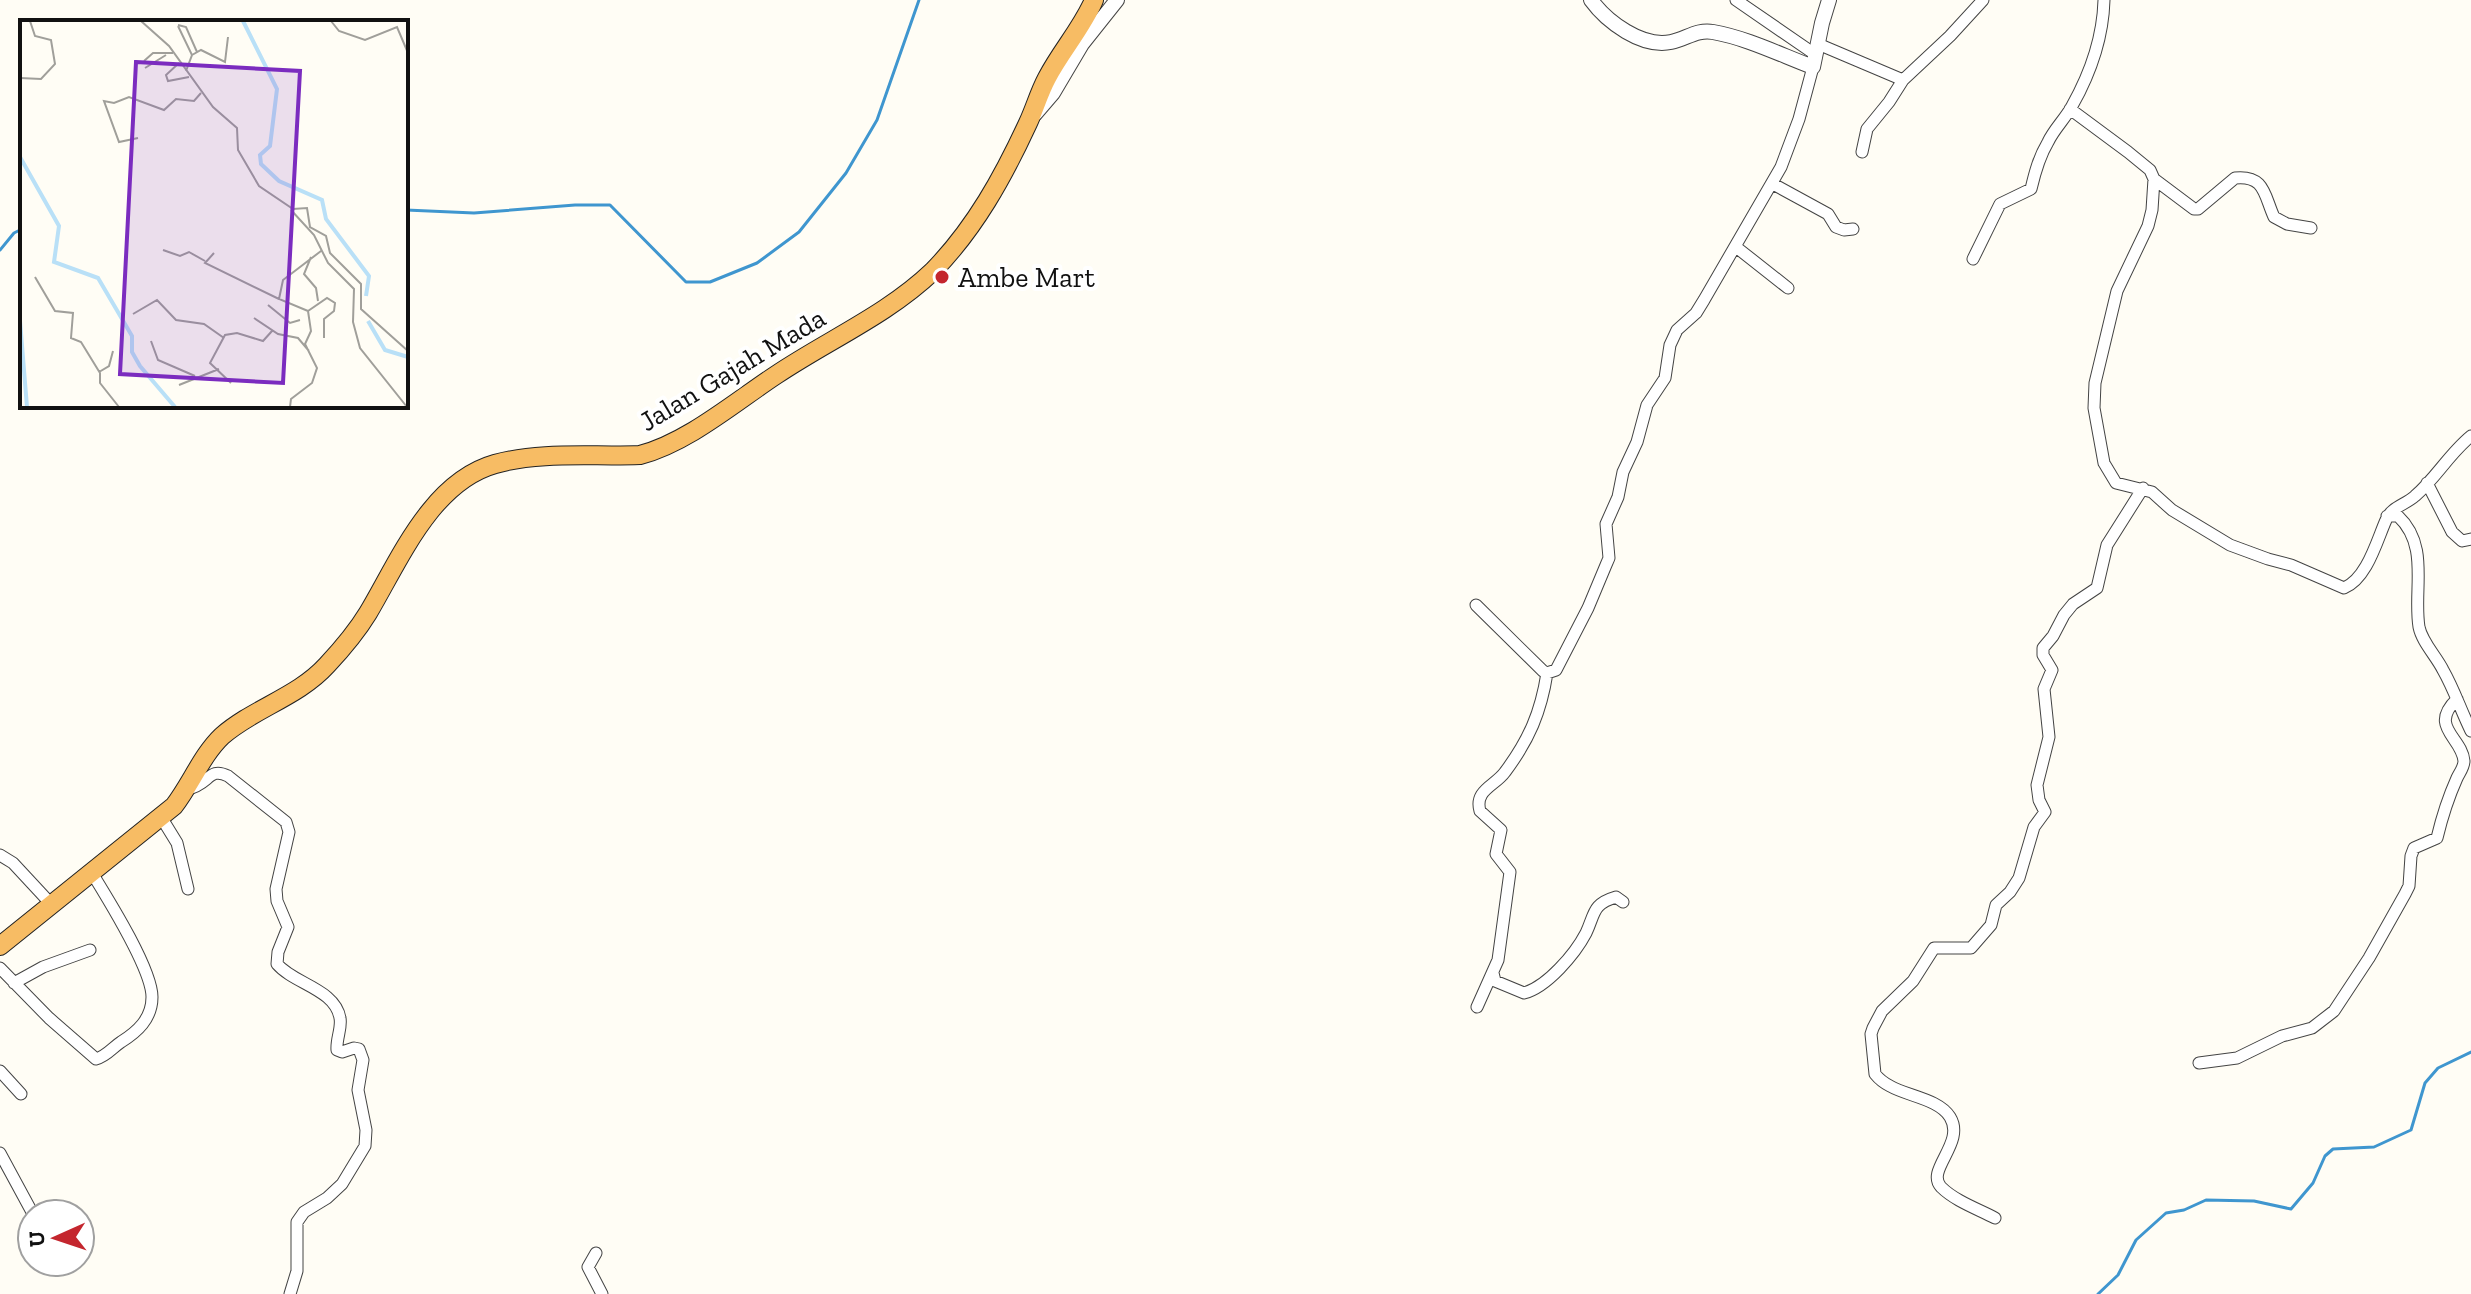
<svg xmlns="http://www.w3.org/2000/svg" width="2471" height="1294" font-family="'Zilla Slab',serif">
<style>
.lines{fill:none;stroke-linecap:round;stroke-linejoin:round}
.stream{stroke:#3f96cf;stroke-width:3}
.minor-casing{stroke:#444;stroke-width:13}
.tertiary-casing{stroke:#444;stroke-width:16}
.trunk-casing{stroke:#222;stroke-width:20}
.minor{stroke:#fff;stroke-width:11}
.tertiary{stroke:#fff;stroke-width:14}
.trunk{stroke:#f7bc64;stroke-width:18}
.poi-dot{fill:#c4262e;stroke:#fff;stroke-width:3}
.labels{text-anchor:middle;stroke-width:8;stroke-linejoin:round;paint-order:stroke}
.poi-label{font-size:28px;fill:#111;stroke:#fff;text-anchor:start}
.street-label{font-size:28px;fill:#111;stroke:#fff}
.inset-river{fill:none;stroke:#b9e0f7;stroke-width:4}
.inset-road{fill:none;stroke:#a09f9a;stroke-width:2}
.view{fill:#7b2cbf;fill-opacity:0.15;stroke:#7b2cbf;stroke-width:4}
.inset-edge{fill:none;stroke:#111;stroke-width:4}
</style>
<rect width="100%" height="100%" fill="#fffdf5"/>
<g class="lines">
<path class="stream" d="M 406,210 L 474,213 L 575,205 L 610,205 L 686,282 L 710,282 L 757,263 L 799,232 L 846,173 L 877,120 L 919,0
M 0,250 L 14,233 L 22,229
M 2098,1294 L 2118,1275 L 2136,1240 L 2166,1213 L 2184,1210 L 2206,1200 L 2254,1201 L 2291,1209 L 2313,1183 L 2325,1156 L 2333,1149 L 2374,1147 L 2411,1130 L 2425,1083 L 2438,1068 L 2471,1052"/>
<defs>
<path id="minor" d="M 1736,0 L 1816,55
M 1818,44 L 1903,80
M 2070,109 L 2128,152 L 2150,170 L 2154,179 L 2152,210 L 2148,226 L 2117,291 L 2095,383 L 2094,408 L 2104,463 L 2116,483 L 2152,492 L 2172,510 L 2230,545 L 2268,559 L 2291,565 L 2344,588 C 2367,579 2377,540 2386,520 C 2391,507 2405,505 2415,496 C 2436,478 2449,454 2471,436
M 1862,152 L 1867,129 L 1889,102 L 1903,80 L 1950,36 L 1983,0
M 2154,179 L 2194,209 L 2198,209 L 2235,178 C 2265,175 2264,195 2274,217 L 2287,224 L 2311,228
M 1773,184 L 1828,214 L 1836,227 L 1844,230 L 1853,229
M 1736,247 L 1788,288
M 1973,259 L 2000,204 L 2031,189 C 2035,172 2039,157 2048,142 C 2054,129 2065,119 2072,106 C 2090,74 2103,36 2104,0
M 2427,483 L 2452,532 L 2462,541 L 2471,539
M 2387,516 L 2398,516 C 2430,546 2413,589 2419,627 C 2422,642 2436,656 2443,670 C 2454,689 2461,711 2471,731
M 1476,605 L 1543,671 L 1547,673 L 1556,670 L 1588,608 L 1606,565 L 1609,558 L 1606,524 L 1618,497 L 1623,472 L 1637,442 L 1647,405 L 1665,378 L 1670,345 L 1677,330 L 1696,313 L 1704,300 L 1781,167 L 1799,119 L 1813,67
M 187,789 C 210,785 208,766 228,776 L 286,822 L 289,832 L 276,889 L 277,901 L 288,927 L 278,952 L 277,964 C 294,984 335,989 340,1018 C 342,1028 336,1039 337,1050 L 342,1052 L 354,1048 L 359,1049 L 363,1060 L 358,1090 L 366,1130 L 365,1146 L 342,1184 L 327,1198 L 304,1212 L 297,1222 L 297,1271 L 290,1294
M 161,817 L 177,843 L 188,889
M 0,855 L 13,863 L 52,905
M 0,968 L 49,1018 L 96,1059 C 107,1056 112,1048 121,1042 C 137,1032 152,1019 152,997 C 152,969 108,899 92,873
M 1493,973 L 1495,981 L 1524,993 C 1547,987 1575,954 1586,933 C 1595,914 1592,904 1616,897 L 1623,902
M 14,983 L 43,967 L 90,950
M 1477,1007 L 1498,960 L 1510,872 L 1496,854 L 1501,830 L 1480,811 C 1474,790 1495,786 1505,772 C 1529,740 1541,712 1547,673
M 2199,1063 L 2237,1058 L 2282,1036 L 2312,1028 L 2334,1011 L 2369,958 L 2405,894 L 2409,886 L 2411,856 L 2414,848 L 2437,838 C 2442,817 2448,798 2457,778 C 2460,772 2464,767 2464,761 C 2462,737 2428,727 2457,699
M 0,1071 L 21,1094
M 0,1153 L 33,1214
M 1995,1218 C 1978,1209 1955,1201 1941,1187 C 1925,1170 1966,1143 1950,1117 C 1939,1099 1907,1096 1890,1086 C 1884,1083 1879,1079 1875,1074 L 1871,1034 L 1873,1028 L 1882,1011 L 1913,981 L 1934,948 L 1971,948 L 1991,925 L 1996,905 L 2010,892 L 2019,878 L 2034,827 L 2045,812 L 2039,800 L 2037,785 L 2049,737 L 2044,689 L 2052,670 L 2043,655 L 2043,648 L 2053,636 L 2064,615 L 2073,604 L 2097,588 L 2107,545 L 2143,488
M 596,1253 L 588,1267 L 602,1294"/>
<path id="tertiary" d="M 1591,0 C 1607,22 1642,48 1671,42 C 1686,39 1697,29 1713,32 C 1747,38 1781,55 1813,67 L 1822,23 L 1829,0
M 1035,114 L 1053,93 L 1082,44 L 1117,0"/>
<path id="trunk" d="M 0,946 L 174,806 C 191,784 202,755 222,736 C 254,708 298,697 327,665 C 342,649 357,631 368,613 C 399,561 431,482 495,464 C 541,451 593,457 640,455 C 687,443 735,402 776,375 C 828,340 887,315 933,271 C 975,228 1003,177 1028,123 C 1035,108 1039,93 1047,78 C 1061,51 1082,28 1094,0"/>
</defs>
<use href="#minor" class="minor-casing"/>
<use href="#tertiary" class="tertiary-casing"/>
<use href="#trunk" class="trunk-casing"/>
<use href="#minor" class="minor"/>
<use href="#tertiary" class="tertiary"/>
<use href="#trunk" class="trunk"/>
</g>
<circle class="poi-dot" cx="942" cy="277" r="8"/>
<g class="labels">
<g class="poi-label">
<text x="958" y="287">Ambe Mart</text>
</g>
<g class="street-label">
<text transform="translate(732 369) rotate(-31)" y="10">Jalan Gajah Mada</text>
</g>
</g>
<g transform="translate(20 20)">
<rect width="388" height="388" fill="#fffdf5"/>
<path class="inset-river" d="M 223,1 L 257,69 L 250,126 L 240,135 L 241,144 L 259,161 L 302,180 L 306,199 L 349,256 L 346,276M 0,137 L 39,206 L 34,242 L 78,258 L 112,316 L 112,332 L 120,346 L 155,387M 0,301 L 7,387M 348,301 L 365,330 L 388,337"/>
<path class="inset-road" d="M 121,1 L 149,26 L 193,87 L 217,108 L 218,130 L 239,166 L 273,189 L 287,188 L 290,207 L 306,216 L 310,233 L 341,264 L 341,289 L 388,331M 263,1 L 288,1M 311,1 L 319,11 L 345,20 L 377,7 L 388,33M 158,5 L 166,7 L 177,32M 158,6 L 172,35 L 166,51M 172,35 L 181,30 L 205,42 L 208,17M 124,41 L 133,33 L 153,33M 159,43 L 146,55 L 148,61 L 169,57M 125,48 L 146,35M 0,58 L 21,59 L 35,44 L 31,20 L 15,16 L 10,1M 118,118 L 99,122 L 84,81 L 94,83 L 109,77 L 144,90 L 156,79 L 174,81 L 181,73M 271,190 L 294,215 L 308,243 L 334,269 L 333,302 L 340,328 L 387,387M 143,230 L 160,236 L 169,232 L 185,241M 194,233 L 185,243 L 259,279M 291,237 L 284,254 L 296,268 L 298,281M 15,257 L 35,291 L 53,293 L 51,318 L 61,322 L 80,353 L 80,363 L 99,387M 248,285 L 270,303 L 280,300M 288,291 L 259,279 L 263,260 L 301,231M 288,291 L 307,278 L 315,283 L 314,291 L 304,299 L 304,318M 113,294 L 137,280 L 156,300 L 184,304 L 204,318M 234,298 L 258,314 L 278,318 L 289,331M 131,321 L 138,340 L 175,356M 79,352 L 89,346 L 93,331M 211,363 L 190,343 L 205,315 L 217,313 L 243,321 L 252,311M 159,365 L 199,349M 270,387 L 271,379 L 292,363 L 297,348 L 285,324 L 291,311 L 288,291"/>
<path class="view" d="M 116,42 L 280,51 L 263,363 L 100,354 Z"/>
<rect width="388" height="388" class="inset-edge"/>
</g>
<g transform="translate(56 1238) rotate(267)"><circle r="38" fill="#ffffff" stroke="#a0a0a0" stroke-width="2"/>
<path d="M0-6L14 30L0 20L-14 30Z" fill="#c4262e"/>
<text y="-12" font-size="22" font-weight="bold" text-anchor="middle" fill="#111111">U</text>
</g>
</svg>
